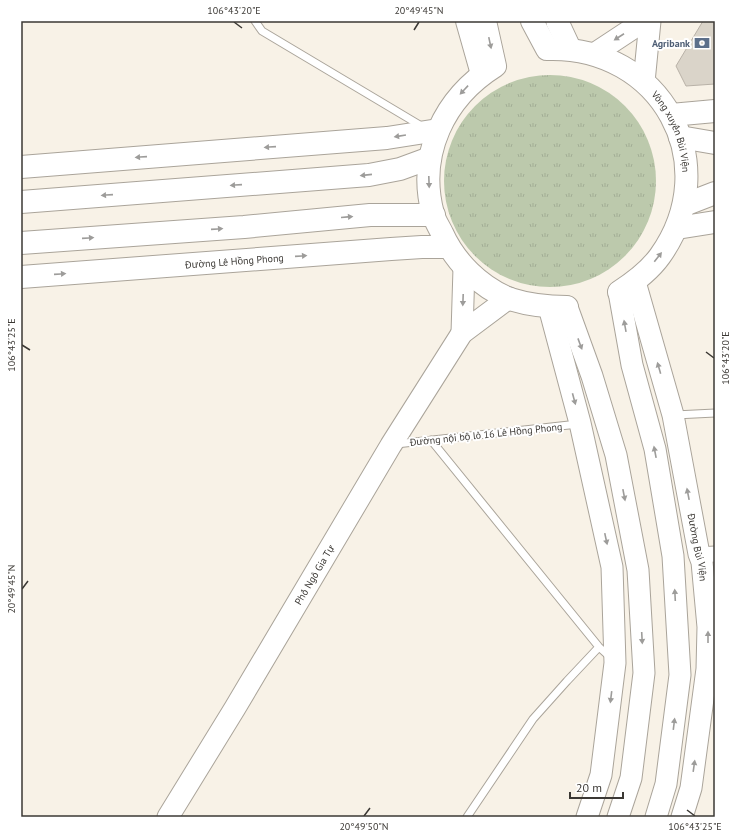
<svg xmlns="http://www.w3.org/2000/svg" width="736" height="838" font-family="'PT Sans',sans-serif">
<style>
.grass{fill:url(#grass-tufts)}
.building{fill:#dad4c9;stroke:#b9b2a8}
.lines{fill:none;stroke-linecap:round;stroke-linejoin:round}
.lane-casing{stroke:#aaa49a;stroke-width:9}
.street-casing{stroke:#aaa49a;stroke-width:17}
.secondary-casing{stroke:#aaa49a;stroke-width:23}
.primary-casing{stroke:#aaa49a;stroke-width:24}
.lane{stroke:#fff;stroke-width:7}
.street{stroke:#fff;stroke-width:15}
.secondary{stroke:#fff;stroke-width:21}
.primary{stroke:#fff;stroke-width:22}
.oneway{fill:#9d9c9a}
.ticks{fill:none;stroke:#3b3834;stroke-width:1.5}
.labels{text-anchor:middle;stroke-width:4;stroke-linejoin:round;paint-order:stroke}
.service-label{font-size:10px;font-weight:bold;fill:#4e5e75;stroke:#fff;text-anchor:end}
.street-label{font-size:10px;fill:#3b3834;stroke:#fff}
.neatline{fill:none;stroke:#3b3834;stroke-width:1.5}
.ticks-label{font-size:10px;text-anchor:middle;fill:#3b3834}
</style>
<defs>
<pattern id="grass-tufts" width="24" height="20" patternUnits="userSpaceOnUse"><rect width="24" height="20" fill="#bcc9ac"/><path d="M3 7l-1-3M5 7V3M7 7l1-3M15 17l-1-3M17 17v-4M19 17l1-3" fill="none" stroke="#a2ad95"/></pattern>
</defs>
<rect width="100%" height="100%" fill="#f8f2e7"/>
<path class="grass" d="M444 181a106 106 0 1 1 212 0a106 106 0 1 1-212 0Z"/>
<path class="building" d="M 703,21 L 715,21 L 715,84 L 686,86 L 676,66 Z"/>
<g class="lines">
<defs>
<path id="lane" d="M 255,21 L 262,31 L 423,127
M 675,415 L 715,413
M 431,440 L 599,647 L 610,657
M 396,444 L 578,424
M 467,817 L 533,719 L 567,681 L 599,647"/>
<path id="street" d="M 699,555 L 715,554"/>
<g id="secondary">
<path d="M 594,54 L 644,21"/>
<path d="M 644,82 L 650,21"/>
<path id="s1" d="M 635,282 L 673,415 L 699,554 L 702,562 L 708,627 L 707,669 L 691,788 L 682,817"/>
<path d="M 619,292 L 632,365 L 655,449 L 673,556 L 680,675 L 666,784 L 656,817"/>
<path d="M 549,307 L 580,423 L 612,567 L 615,663 L 601,775 L 587,817"/>
<path d="M 567,307 L 592,376 L 616,455 L 638,570 L 644,673 L 631,778 L 618,817"/>
<path d="M 462,333 L 464,268"/>
<path id="s2" d="M 168,817 L 235,708 L 391,445 L 462,333 L 509,298"/>
</g>
<g id="primary">
<path d="M 467,21 L 482,74"/>
<path d="M 485,21 L 495,66 C 444,98 417,154 433,214 C 435,221 439,227 442,233 C 455,262 480,287 510,299 C 529,305 547,307 567,307"/>
<path id="s3" d="M 532,21 L 547,49 C 661,45 726,163 660,256 C 650,270 633,283 619,292"/>
<path d="M 557,21 L 570,49"/>
<path d="M 671,115 L 715,111"/>
<path d="M 680,137 L 715,143"/>
<path d="M 21,167 L 387,138 L 438,130"/>
<path d="M 21,202 L 369,175 L 400,169 L 430,158"/>
<path d="M 684,205 L 715,193"/>
<path d="M 677,228 L 715,222"/>
<path d="M 21,243 L 244,227 L 370,215 L 434,215"/>
<path id="s4" d="M 21,277 L 391,249 L 422,247 L 448,247"/>
</g>
</defs>
<use href="#lane" class="lane-casing"/>
<use href="#street" class="street-casing"/>
<use href="#secondary" class="secondary-casing"/>
<use href="#primary" class="primary-casing"/>
<use href="#lane" class="lane"/>
<use href="#street" class="street"/>
<use href="#secondary" class="secondary"/>
<use href="#primary" class="primary"/>
</g>
<defs><path id="oneway-solid" d="M-6-.8H1V-3.2L6.5 0L1 3.2V.8H-6Z"/></defs>
<g class="oneway">
<use href="#oneway-solid" transform="translate(619 37) rotate(147)"/>
<use href="#oneway-solid" transform="translate(490 43) rotate(78)"/>
<use href="#oneway-solid" transform="translate(464 90) rotate(133)"/>
<use href="#oneway-solid" transform="translate(400 136) rotate(171)"/>
<use href="#oneway-solid" transform="translate(270 147) rotate(176)"/>
<use href="#oneway-solid" transform="translate(141 157) rotate(176)"/>
<use href="#oneway-solid" transform="translate(366 175) rotate(174)"/>
<use href="#oneway-solid" transform="translate(429 182) rotate(88)"/>
<use href="#oneway-solid" transform="translate(236 185) rotate(176)"/>
<use href="#oneway-solid" transform="translate(107 195) rotate(176)"/>
<use href="#oneway-solid" transform="translate(347 217) rotate(-5)"/>
<use href="#oneway-solid" transform="translate(217 229) rotate(-4)"/>
<use href="#oneway-solid" transform="translate(88 238) rotate(-4)"/>
<use href="#oneway-solid" transform="translate(301 256) rotate(-4)"/>
<use href="#oneway-solid" transform="translate(658 257) rotate(-52)"/>
<use href="#oneway-solid" transform="translate(60 274) rotate(-4)"/>
<use href="#oneway-solid" transform="translate(463 300) rotate(92)"/>
<use href="#oneway-solid" transform="translate(625 326) rotate(-100)"/>
<use href="#oneway-solid" transform="translate(580 344) rotate(70)"/>
<use href="#oneway-solid" transform="translate(659 368) rotate(-106)"/>
<use href="#oneway-solid" transform="translate(574 399) rotate(75)"/>
<use href="#oneway-solid" transform="translate(655 452) rotate(-101)"/>
<use href="#oneway-solid" transform="translate(688 494) rotate(-101)"/>
<use href="#oneway-solid" transform="translate(624 495) rotate(79)"/>
<use href="#oneway-solid" transform="translate(606 539) rotate(78)"/>
<use href="#oneway-solid" transform="translate(675 595) rotate(-93)"/>
<use href="#oneway-solid" transform="translate(708 637) rotate(-90)"/>
<use href="#oneway-solid" transform="translate(642 638) rotate(87)"/>
<use href="#oneway-solid" transform="translate(611 697) rotate(97)"/>
<use href="#oneway-solid" transform="translate(674 724) rotate(-83)"/>
<use href="#oneway-solid" transform="translate(694 766) rotate(-82)"/>
</g>
<path class="ticks" d="M 234,22 L 242,28M 414,30 L 419,22M 22,345 L 30,350M 706,352 L 714,358M 22,589 L 28,581M 687,810 L 695,816M 364,816 L 370,808"/>
<defs>
<symbol id="bank-bare" viewBox="-9 -9 18 18"><path d="M-6-4H6V4H-6ZM0-2.3a2.3 2.3 0 1 0 0 4.6a2.3 2.3 0 1 0 0-4.6Z" fill="#5c6f8a" stroke="#fff" stroke-width="2.5" paint-order="stroke"/></symbol>
</defs>
<g fill-rule="evenodd">
<use href="#bank-bare" x="691" y="32" width="22" height="22"/>
</g>
<g class="labels">
<g class="service-label">
<text x="690" y="47">Agribank</text>
</g>
<g class="street-label">
<text dy="4" stroke="none"><textPath href="#s3" startOffset="195">Vòng xuyến Bùi Viện</textPath></text>
<text dy="4" stroke="none"><textPath href="#s4" startOffset="214">Đường Lê Hồng Phong</textPath></text>
<text transform="translate(486 434) rotate(-6)" y="4">Đường nội bộ lô 16 Lê Hồng Phong</text>
<text dy="4" stroke="none"><textPath href="#s1" startOffset="273">Đường Bùi Viện</textPath></text>
<text dy="4" stroke="none"><textPath href="#s2" startOffset="283">Phố Ngô Gia Tự</textPath></text>
</g>
</g>
<rect width="736" height="838" fill="none" stroke="#ffffff" stroke-width="44"/>
<path d="M570 792v6h53v-6" fill="none" stroke="#3b3834" stroke-width="2"/>
<text x="576" y="792" font-size="12" fill="#3b3834" stroke="#ffffff" stroke-width="3" paint-order="stroke">20 m</text>
<rect x="22" y="22" width="692" height="794" class="neatline"/>
<g class="ticks-label">
<text x="234" y="14">106°43'20"E</text>
<text x="419" y="14">20°49'45"N</text>
<text transform="translate(11 345) rotate(-90)" y="4">106°43'25"E</text>
<text transform="translate(725 358) rotate(-90)" y="4">106°43'20"E</text>
<text transform="translate(11 589) rotate(-90)" y="4">20°49'45"N</text>
<text x="364" y="830">20°49'50"N</text>
<text x="695" y="830">106°43'25"E</text>
</g>
</svg>
